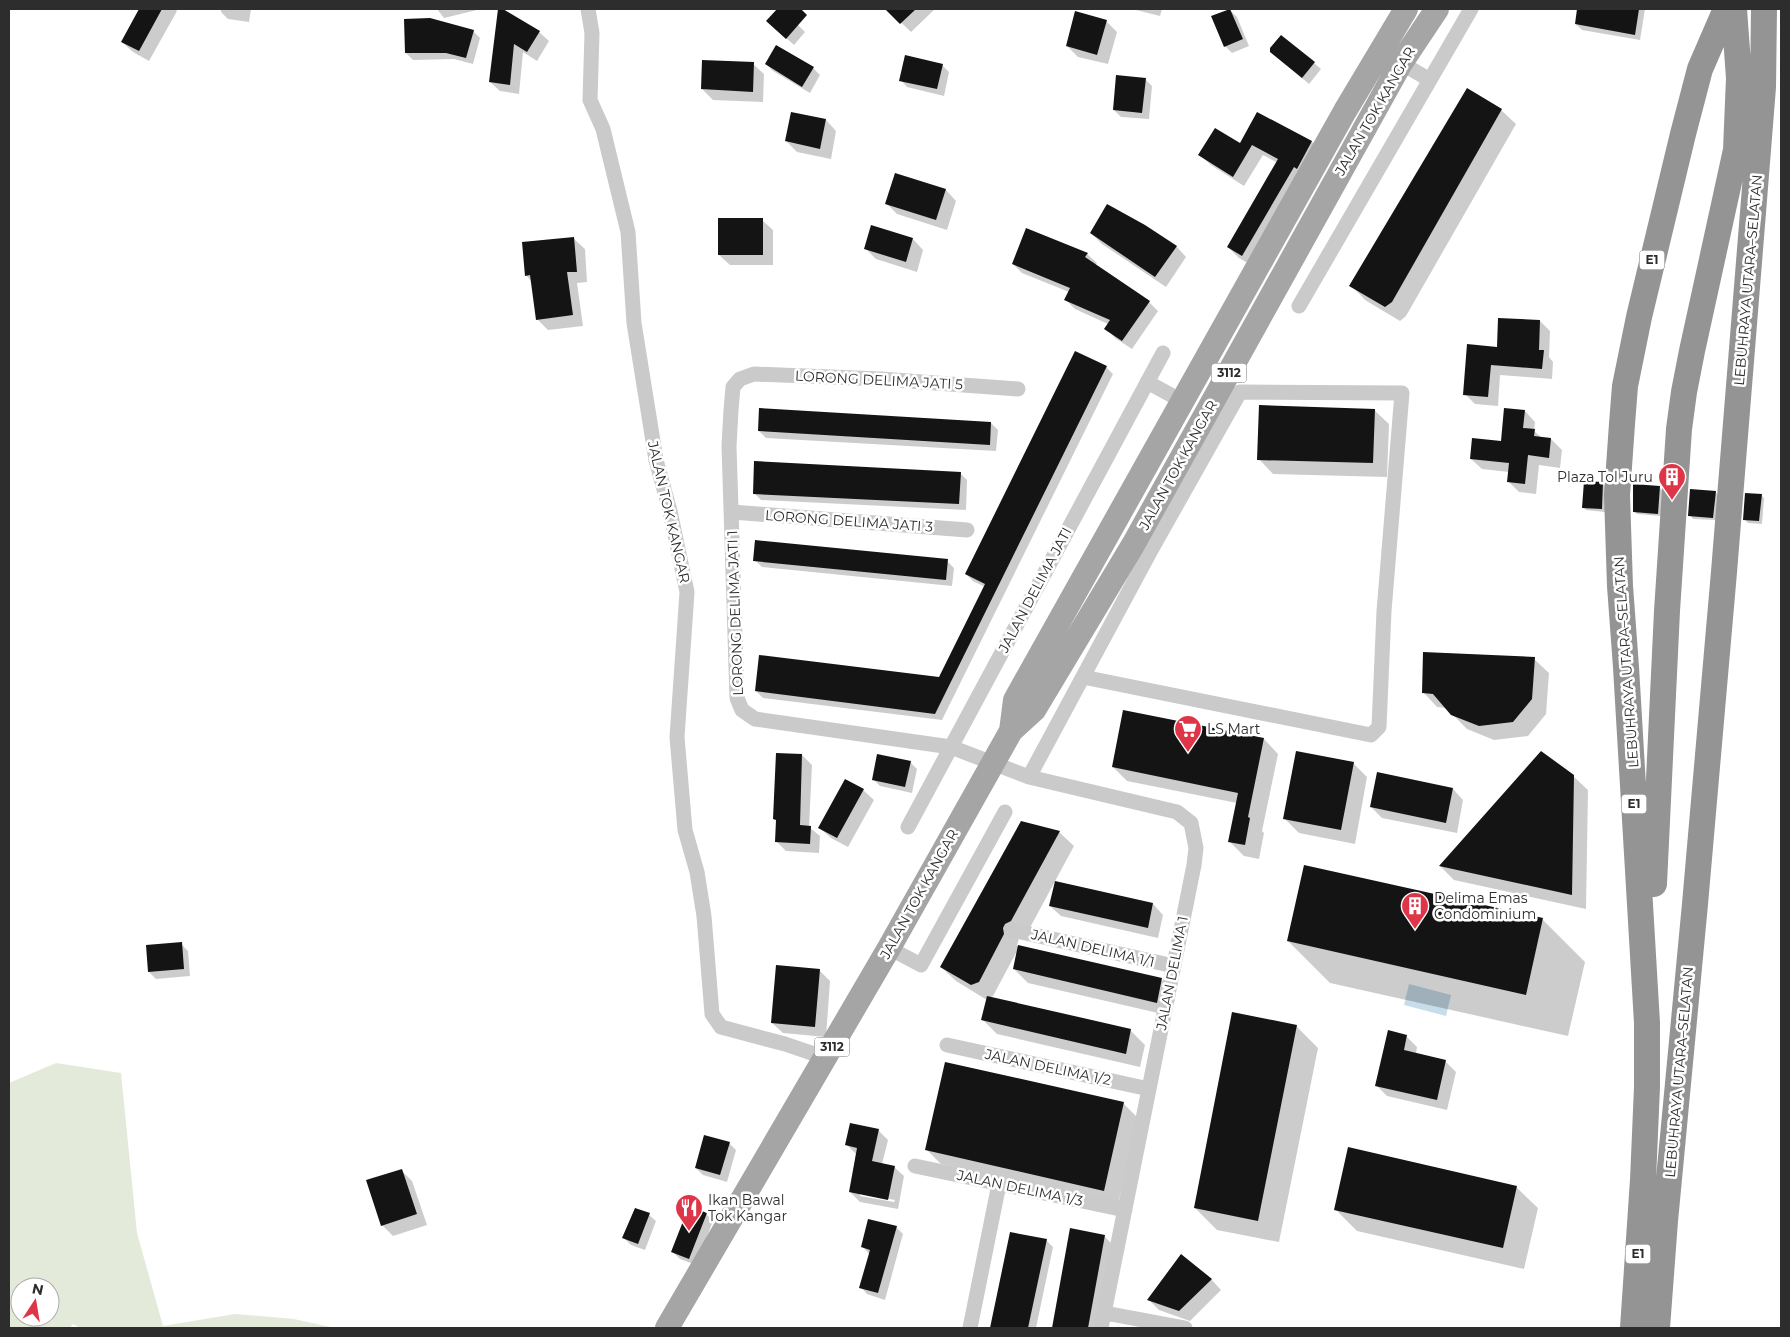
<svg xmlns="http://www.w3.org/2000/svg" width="1790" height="1337" font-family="Montserrat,sans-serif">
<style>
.green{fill:#e3eada;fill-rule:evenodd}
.water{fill:#c7dde9}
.shadow{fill:#0003;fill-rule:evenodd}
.building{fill:#141414}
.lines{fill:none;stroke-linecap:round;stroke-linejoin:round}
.minor{stroke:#cacaca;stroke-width:15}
.primary{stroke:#a5a5a5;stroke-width:24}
.motorway{stroke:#949494;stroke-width:26}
.labels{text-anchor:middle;stroke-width:5;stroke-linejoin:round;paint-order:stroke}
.shield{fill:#fff;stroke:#6c6c6c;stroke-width:1}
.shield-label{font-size:12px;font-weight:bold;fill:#2d2d2d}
.street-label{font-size:14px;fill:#2d2d2d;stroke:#fff}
.poi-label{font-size:14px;fill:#2d2d2d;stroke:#fff;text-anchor:start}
</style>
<rect width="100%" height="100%" fill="#fff"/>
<path class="green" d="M 56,1063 L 121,1073 L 137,1233 L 163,1326 L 235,1314 L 294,1319 L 335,1328 L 80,1328 L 73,1324 L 70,1328 L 9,1328 L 9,1083 ZM 20,1287 L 50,1287 L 50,1317 L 20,1317 Z"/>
<path class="water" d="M 1409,984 L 1451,995 L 1446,1016 L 1404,1005 Z"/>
<path class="shadow" d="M 140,9 L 175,9 L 177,11 L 149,61 L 133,52 L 122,42 Z
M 221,9 L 251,9 L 249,22 L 228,19 L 221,12 Z
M 437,9 L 481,9 L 444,18 Z
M 499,9 L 539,32 L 549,41 L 537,61 L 523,52 L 519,94 L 500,91 L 490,82 Z
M 778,9 L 799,9 L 804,15 L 797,24 L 805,32 L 794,45 L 767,21 Z
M 887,9 L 935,9 L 911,32 Z
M 1132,9 L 1162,9 L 1160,16 Z
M 1579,9 L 1645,9 L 1640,40 L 1582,30 L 1576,24 Z
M 1230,10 L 1237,17 L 1249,46 L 1232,53 L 1225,46 Z
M 1106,21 L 1117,32 L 1108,64 L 1078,57 L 1067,46 Z
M 473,31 L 480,38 L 473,64 L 454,59 L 413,60 L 406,53 Z
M 777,47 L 813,68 L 820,75 L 810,93 L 773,71 L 766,64 Z
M 1271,52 L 1314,63 L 1321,69 L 1309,84 Z
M 753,64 L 764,74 L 763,102 L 713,100 L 702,89 Z
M 942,65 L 949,72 L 944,96 L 907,87 L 901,80 Z
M 1145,79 L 1152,86 L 1149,119 L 1121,117 L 1114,110 Z
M 1501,110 L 1516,124 L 1406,316 L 1400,321 L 1365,300 L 1351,285 Z
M 1257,113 L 1312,142 L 1322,153 L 1253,266 L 1239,258 L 1228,247 L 1278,163 L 1263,155 L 1244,186 L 1211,165 L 1200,155 L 1240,145 Z
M 826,120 L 836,131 L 831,159 L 797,152 L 786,141 Z
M 895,174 L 946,190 L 956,201 L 947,230 L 897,214 L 886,203 Z
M 762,220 L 773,230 L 773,265 L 730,265 L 719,255 Z
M 872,227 L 913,239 L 923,250 L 917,272 L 876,259 L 865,248 Z
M 1027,230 L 1087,254 L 1097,263 L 1095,265 L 1149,302 L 1158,311 L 1132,349 L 1115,338 L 1106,328 L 1108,324 L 1075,309 L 1066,300 L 1069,292 L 1022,273 L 1013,264 Z
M 1091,233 L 1176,246 L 1186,257 L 1166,287 L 1102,244 Z
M 574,239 L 585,249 L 587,282 L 577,283 L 583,326 L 548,330 L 537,319 L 532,282 L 526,275 Z
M 1540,321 L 1550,331 L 1549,357 L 1553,362 L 1552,379 L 1500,375 L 1498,406 L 1475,404 L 1465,394 L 1498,348 Z
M 1106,367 L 1113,374 L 942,720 L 763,698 L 756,691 L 940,679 L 985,587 L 973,581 L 966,574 Z
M 1374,410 L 1389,424 L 1387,477 L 1273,474 L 1259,459 Z
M 1525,411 L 1535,422 L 1534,431 L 1542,438 L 1551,439 L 1562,450 L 1560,468 L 1539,465 L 1536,494 L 1519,492 L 1509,482 L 1509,472 L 1482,469 L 1471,459 L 1502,442 Z
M 991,423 L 998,430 L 996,451 L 766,438 L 759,431 Z
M 960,473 L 967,480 L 966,510 L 761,500 L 754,493 Z
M 1602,483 L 1605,486 L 1605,512 L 1586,510 L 1583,507 Z
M 1660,488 L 1663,491 L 1661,516 L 1637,514 L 1634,511 Z
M 1715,492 L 1718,495 L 1716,520 L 1693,519 L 1690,515 Z
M 1761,495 L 1764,498 L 1762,524 L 1748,523 L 1745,520 Z
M 755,560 L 947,561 L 954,568 L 952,586 L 762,567 Z
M 1534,659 L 1549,673 L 1546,714 L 1528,736 L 1494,740 L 1467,729 L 1446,708 L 1437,707 L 1423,692 Z
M 1264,739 L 1278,754 L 1262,831 L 1264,833 L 1259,859 L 1244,856 L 1230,842 L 1237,803 L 1127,781 L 1113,767 Z
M 802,755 L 812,765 L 809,827 L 820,836 L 819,853 L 786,851 L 776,841 L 777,822 L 775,819 Z
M 910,762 L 917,769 L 912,793 L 880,786 L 873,779 Z
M 1353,763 L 1367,777 L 1355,844 L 1299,833 L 1285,819 Z
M 1573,776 L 1588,790 L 1586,909 L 1454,880 L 1440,866 Z
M 1453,789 L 1463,800 L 1457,833 L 1382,818 L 1371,807 Z
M 863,790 L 874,800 L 848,847 L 831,838 L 820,828 Z
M 1059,832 L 1074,846 L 1026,935 L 1019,938 L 1017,946 L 1161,979 L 1176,994 L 1171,1016 L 1028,983 L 1014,969 L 1017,951 L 993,996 L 989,998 L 1131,1031 L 1145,1045 L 1140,1067 L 997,1034 L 983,1020 L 987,1000 L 956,981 L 941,967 Z
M 1153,904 L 1163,915 L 1158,938 L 1061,916 L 1050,906 Z
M 1542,919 L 1585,962 L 1568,1036 L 1330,983 L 1288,941 Z
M 181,944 L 188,951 L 190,976 L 156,979 L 149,972 Z
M 819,970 L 830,981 L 826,1037 L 783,1033 L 772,1023 Z
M 1296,1026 L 1318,1048 L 1279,1242 L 1217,1230 L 1195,1208 Z
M 1406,1036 L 1417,1047 L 1416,1054 L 1445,1061 L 1456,1072 L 1447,1110 L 1387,1096 L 1376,1085 Z
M 1123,1103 L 1138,1118 L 1118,1204 L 941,1164 L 927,1150 Z
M 878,1130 L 888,1140 L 882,1164 L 894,1167 L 904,1176 L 898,1209 L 860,1202 L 850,1192 L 856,1154 L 847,1145 ZM 860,1193 L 895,1200 L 894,1202 L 860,1196 Z
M 729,1143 L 736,1150 L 727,1182 L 703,1175 L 696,1168 Z
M 401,1170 L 412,1181 L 427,1225 L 393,1236 L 382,1225 Z
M 1516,1187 L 1538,1208 L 1524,1269 L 1357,1231 L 1336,1210 Z
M 635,1209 L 649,1215 L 656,1221 L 645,1250 L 631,1245 L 624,1238 Z
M 706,1214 L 713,1221 L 696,1265 L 680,1259 L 673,1252 Z
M 896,1227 L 903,1234 L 885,1300 L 867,1294 L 861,1287 L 870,1255 L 863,1247 Z
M 1071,1230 L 1104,1236 L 1111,1243 L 1096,1328 L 1053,1328 Z
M 1011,1233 L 1046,1240 L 1053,1247 L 1036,1328 L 991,1328 Z
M 1211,1279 L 1221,1290 L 1190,1321 L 1159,1310 L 1149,1300 Z"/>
<path class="building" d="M 139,9 L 162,9 L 139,51 L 121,42 Z
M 498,9 L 503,9 L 540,31 L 527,52 L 514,44 L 510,85 L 489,82 Z
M 777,9 L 801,9 L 807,15 L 786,39 L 766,21 Z
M 885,9 L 916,9 L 900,24 Z
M 1230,9 L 1243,39 L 1224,47 L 1211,16 Z
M 1577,9 L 1639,9 L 1635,35 L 1575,24 Z
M 1075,11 L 1107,20 L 1097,55 L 1066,46 Z
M 430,18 L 474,30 L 466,58 L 446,53 L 405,53 L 404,19 Z
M 1281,35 L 1315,62 L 1302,78 L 1270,52 L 1270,48 Z
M 776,45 L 814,67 L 802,87 L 765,64 Z
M 905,55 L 943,64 L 937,89 L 899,81 Z
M 702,60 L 754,62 L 753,92 L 701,89 Z
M 1116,75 L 1146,78 L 1142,113 L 1113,110 Z
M 1467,88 L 1502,109 L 1392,302 L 1385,307 L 1349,286 Z
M 791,112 L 826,119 L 820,149 L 785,141 Z
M 1257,112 L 1312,141 L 1297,169 L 1294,167 L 1242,256 L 1227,247 L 1278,159 L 1252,145 L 1233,177 L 1198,155 L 1215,128 L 1240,143 Z
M 895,173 L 946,189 L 936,220 L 885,204 Z
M 1107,204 L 1145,225 L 1177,246 L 1155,277 L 1090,233 Z
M 718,218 L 763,218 L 763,255 L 718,255 Z
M 871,225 L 913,238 L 906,262 L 864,249 Z
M 1026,228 L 1088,253 L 1085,257 L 1150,301 L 1122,341 L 1104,329 L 1110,320 L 1064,300 L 1070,288 L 1012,264 Z
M 574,237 L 577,272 L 567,272 L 573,315 L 536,320 L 530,275 L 525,276 L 522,242 Z
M 1498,318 L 1540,320 L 1539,350 L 1544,350 L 1542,369 L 1491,365 L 1488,397 L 1463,395 L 1467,344 L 1497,347 Z
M 1075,351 L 1107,366 L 935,714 L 755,691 L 759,655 L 939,677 L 985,584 L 965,574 Z
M 1259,405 L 1375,409 L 1373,463 L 1257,460 Z
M 759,408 L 991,422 L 990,445 L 758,431 Z
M 1504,408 L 1525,410 L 1523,428 L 1535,429 L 1534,436 L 1551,438 L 1549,458 L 1528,455 L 1525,484 L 1507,482 L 1509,463 L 1470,459 L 1472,438 L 1501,441 Z
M 754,461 L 961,472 L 959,504 L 753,494 Z
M 1584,481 L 1603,482 L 1602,509 L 1582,508 Z
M 1633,484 L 1660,486 L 1658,514 L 1633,512 Z
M 1690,489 L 1716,491 L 1713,518 L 1688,516 Z
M 1745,493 L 1762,494 L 1759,521 L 1743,520 Z
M 755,540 L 948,559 L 946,580 L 753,561 Z
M 1423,652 L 1535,657 L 1532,699 L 1513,722 L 1479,726 L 1451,715 L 1433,694 L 1422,693 Z
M 1123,710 L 1264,738 L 1248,817 L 1250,818 L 1245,845 L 1228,842 L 1238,793 L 1112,767 Z
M 1296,751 L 1354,762 L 1341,830 L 1283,819 Z
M 1541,751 L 1574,775 L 1572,895 L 1439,866 Z
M 776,753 L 802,754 L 800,825 L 811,826 L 810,844 L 775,842 L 776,820 L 773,819 Z
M 877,754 L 911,761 L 905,787 L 872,780 Z
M 1377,772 L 1453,788 L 1446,823 L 1370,807 Z
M 845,779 L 864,789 L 837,838 L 818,828 Z
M 1021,821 L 1060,831 L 1011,921 L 1005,924 L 1003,928 L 1004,934 L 979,982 L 971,985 L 940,967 Z
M 1304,865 L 1543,918 L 1526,995 L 1287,941 Z
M 1055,881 L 1153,903 L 1148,928 L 1049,906 Z
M 182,942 L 184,969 L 148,972 L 146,945 Z
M 1018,945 L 1162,978 L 1157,1003 L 1013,969 Z
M 776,965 L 820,969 L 815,1027 L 771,1023 Z
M 987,996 L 1131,1029 L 1126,1054 L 981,1020 Z
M 1232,1012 L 1297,1025 L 1258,1221 L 1194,1208 Z
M 1388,1030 L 1407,1035 L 1404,1050 L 1446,1060 L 1437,1100 L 1375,1086 Z
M 945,1062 L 1124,1102 L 1104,1191 L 925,1150 Z
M 850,1123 L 879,1129 L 872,1161 L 895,1166 L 888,1200 L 849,1192 L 857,1148 L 845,1145 Z
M 704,1135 L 730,1142 L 720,1175 L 695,1168 Z
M 1348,1147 L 1517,1186 L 1503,1248 L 1334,1210 Z
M 402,1169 L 417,1214 L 381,1226 L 366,1180 Z
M 689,1206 L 707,1213 L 689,1259 L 671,1252 Z
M 635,1208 L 650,1213 L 638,1244 L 622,1238 Z
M 868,1219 L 897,1226 L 878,1293 L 859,1288 L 870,1250 L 861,1247 Z
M 1070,1228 L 1105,1235 L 1088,1328 L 1052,1328 Z
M 1010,1232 L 1047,1239 L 1028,1328 L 990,1328 Z
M 1181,1254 L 1212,1279 L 1179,1311 L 1147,1300 Z"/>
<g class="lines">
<path class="minor" d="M 588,9 L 592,33 L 590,100 L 603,129 L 628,232 L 634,323 L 656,460 L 670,511 L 687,592 L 677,737 L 685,830 L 697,872 L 704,916 L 712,1014 L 721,1027 L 785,1044 L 826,1058
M 1401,63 L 1430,80
M 1299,306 L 1471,9
M 1147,382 L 1182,401
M 1018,389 L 881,379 L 754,374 L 740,379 L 733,387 L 731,410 L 729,446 L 737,698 L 742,710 L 755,719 L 951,747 L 1029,777 L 1177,812 L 1191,823 L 1196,848 L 1194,865 L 1101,1328
M 732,512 L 967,530
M 1029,777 L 1150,552 L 1240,392 L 1402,393 L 1384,611 L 1379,727 L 1371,735 L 1083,677
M 908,827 L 1163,353
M 1012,930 L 1174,966
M 889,948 L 921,965 L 1005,812
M 947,1045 L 1149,1089
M 915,1166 L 1125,1210
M 1105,1313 L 1185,1328
M 970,1328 L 999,1184"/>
<path class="primary" d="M 1011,731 L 1015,700 L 1345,111 L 1406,9
M 667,1328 L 889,948 L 1011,731 L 1034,710 L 1133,545 L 1401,63 L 1437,9"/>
<path class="motorway" d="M 1654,884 L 1667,611 L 1679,429 L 1684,392 L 1692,351 L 1736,150 L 1739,78 L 1734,9
M 1633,1328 L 1643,1180 L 1647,1087 L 1647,1023 L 1626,667 L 1620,586 L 1617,495 L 1622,424 L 1625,386 L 1639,317 L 1683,134 L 1700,69 L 1726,9
M 1657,1328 L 1665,1221 L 1695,904 L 1724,572 L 1754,200 L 1763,87 L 1764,9"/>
</g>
<defs>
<symbol id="building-pin" viewBox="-11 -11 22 30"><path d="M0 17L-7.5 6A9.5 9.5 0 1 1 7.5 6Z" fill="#de3548" stroke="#fff"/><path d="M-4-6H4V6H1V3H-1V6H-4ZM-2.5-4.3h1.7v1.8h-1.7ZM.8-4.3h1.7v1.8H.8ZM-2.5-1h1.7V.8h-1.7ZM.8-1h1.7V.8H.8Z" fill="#fff"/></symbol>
<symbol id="supermarket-pin" viewBox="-11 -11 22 30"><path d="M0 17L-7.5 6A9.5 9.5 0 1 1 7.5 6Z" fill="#de3548" stroke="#fff"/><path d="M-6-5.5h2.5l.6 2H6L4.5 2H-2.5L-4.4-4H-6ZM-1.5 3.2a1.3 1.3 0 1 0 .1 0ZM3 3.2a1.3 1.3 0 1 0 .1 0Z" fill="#fff"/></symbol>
<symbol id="restaurant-pin" viewBox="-11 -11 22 30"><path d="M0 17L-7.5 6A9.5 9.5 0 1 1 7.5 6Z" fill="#de3548" stroke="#fff"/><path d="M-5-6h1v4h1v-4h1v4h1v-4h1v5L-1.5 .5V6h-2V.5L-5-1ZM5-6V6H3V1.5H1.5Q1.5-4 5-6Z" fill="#fff"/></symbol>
</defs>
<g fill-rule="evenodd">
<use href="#building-pin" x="1656" y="461" width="32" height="43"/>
<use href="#supermarket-pin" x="1172" y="713" width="32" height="43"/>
<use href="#building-pin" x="1399" y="890" width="32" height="43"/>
<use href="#restaurant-pin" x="673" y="1192" width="32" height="43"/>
</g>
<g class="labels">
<g class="shield">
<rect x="1639.5" y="250.5" width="25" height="19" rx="4"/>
<rect x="1211.5" y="363.5" width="35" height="19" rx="4"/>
<rect x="1621.5" y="794.5" width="25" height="19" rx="4"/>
<rect x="814.5" y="1037.5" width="35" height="19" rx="4"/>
<rect x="1625.5" y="1244.5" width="25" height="19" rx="4"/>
</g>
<g class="shield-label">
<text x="1652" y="264">E1</text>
<text x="1229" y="377">3112</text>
<text x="1634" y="808">E1</text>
<text x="832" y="1051">3112</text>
<text x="1638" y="1258">E1</text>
</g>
<g class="street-label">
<text transform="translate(1375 111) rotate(-60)" y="5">JALAN TOK KANGAR</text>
<text transform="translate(1748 280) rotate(-85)" y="5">LEBUHRAYA UTARA–SELATAN</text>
<text transform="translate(879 380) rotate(3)" y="5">LORONG DELIMA JATI 5</text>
<text transform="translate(1178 465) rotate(-61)" y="5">JALAN TOK KANGAR</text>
<text transform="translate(669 512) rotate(77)" y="5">JALAN TOK KANGAR</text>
<text transform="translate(849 521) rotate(4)" y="5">LORONG DELIMA JATI 3</text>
<text transform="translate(1035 590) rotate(-62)" y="5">JALAN DELIMA JATI</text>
<text transform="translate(735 613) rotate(-92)" y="5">LORONG DELIMA JATI 1</text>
<text transform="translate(1626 662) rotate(-94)" y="5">LEBUHRAYA UTARA–SELATAN</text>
<text transform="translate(919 894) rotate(-61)" y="5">JALAN TOK KANGAR</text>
<text transform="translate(1093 948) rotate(13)" y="5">JALAN DELIMA 1/1</text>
<text transform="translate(1172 973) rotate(-79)" y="5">JALAN DELIMA 1</text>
<text transform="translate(1048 1067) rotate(12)" y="5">JALAN DELIMA 1/2</text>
<text transform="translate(1679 1072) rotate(-85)" y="5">LEBUHRAYA UTARA–SELATAN</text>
<text transform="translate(1020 1188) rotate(12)" y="5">JALAN DELIMA 1/3</text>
</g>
<g class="poi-label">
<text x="1653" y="482" text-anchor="end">Plaza Tol Juru</text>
<text x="1207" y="734">LS Mart</text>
<text x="1434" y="903">Delima Emas<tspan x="1434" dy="16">Condominium</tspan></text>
<text x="708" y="1205">Ikan Bawal<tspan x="708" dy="16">Tok Kangar</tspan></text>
</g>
</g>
<rect width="1790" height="1337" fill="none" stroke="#2d2d2d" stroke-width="20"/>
<g transform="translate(35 1302) rotate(12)"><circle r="24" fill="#ffffff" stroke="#ababab"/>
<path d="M0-4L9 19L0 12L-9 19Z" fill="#de3548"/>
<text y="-8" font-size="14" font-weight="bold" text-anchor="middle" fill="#2d2d2d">N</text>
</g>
</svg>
